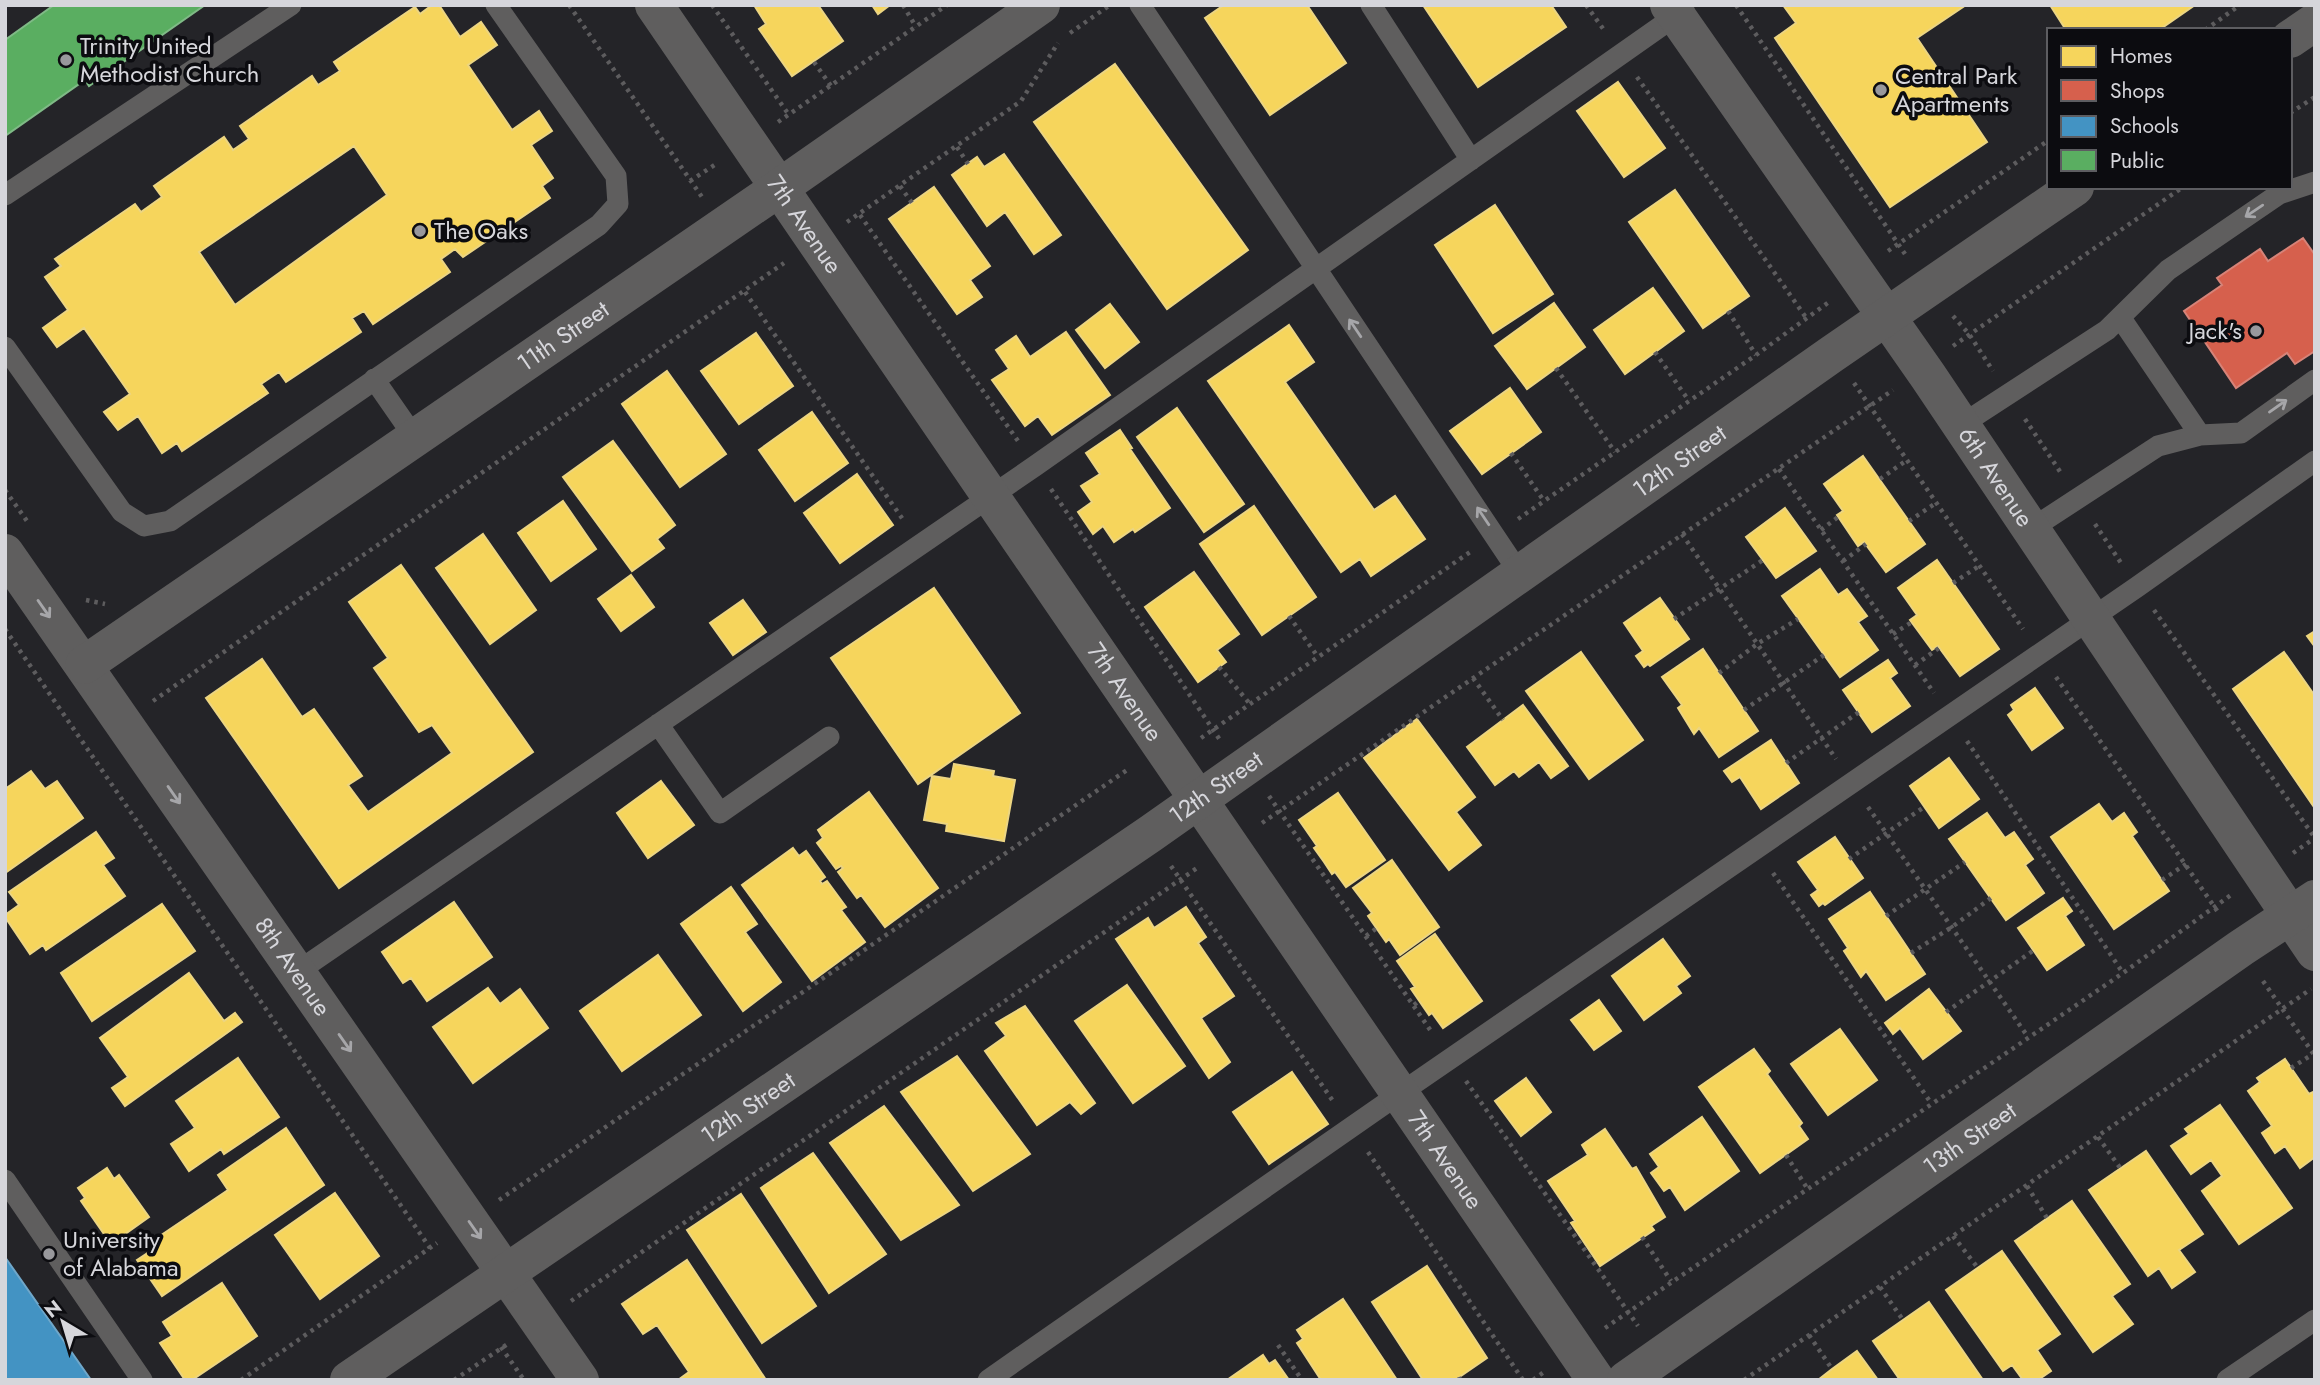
<svg xmlns="http://www.w3.org/2000/svg" width="2320" height="1385" font-family="Jost,sans-serif">
<style>
.homes{fill:#f6d55c;stroke:#ecd582;stroke-width:2;fill-rule:evenodd}
.shops{fill:#d6604d;stroke:#d68378;stroke-width:2}
.schools{fill:#4393c3;stroke:#6fa7ca;stroke-width:2}
.public{fill:#5aae61;stroke:#7fba86;stroke-width:2}
.lines{fill:none;stroke-linecap:round;stroke-linejoin:round}
.path{stroke:#5d5c5e;stroke-width:4.5;stroke-dasharray:3.5 5;stroke-linecap:butt}
.service{stroke:#5f5e5e;stroke-width:21}
.minor{stroke:#5f5e5e;stroke-width:38}
.oneway{stroke:#a6a6a9}
.poi-dot{fill:#98989c;stroke:#0c0c10;stroke-width:2.5}
.labels{text-anchor:middle;stroke-width:7;stroke-linejoin:round;paint-order:stroke}
.poi-label{font-size:24px;fill:#d6d6db;stroke:#0c0c10;text-anchor:start}
.street-label{font-size:24px;fill:#d6d6db;stroke:#0c0c10}
</style>
<rect width="100%" height="100%" fill="#242428"/>
<path class="homes" d="M 432,5 L 439,5 L 460,37 L 481,22 L 497,45 L 468,65 L 512,130 L 539,111 L 552,131 L 531,145 L 553,178 L 542,186 L 550,198 L 463,257 L 455,249 L 441,259 L 450,272 L 373,324 L 364,311 L 352,318 L 361,332 L 286,382 L 279,372 L 261,384 L 268,393 L 182,451 L 177,443 L 162,453 L 138,416 L 118,430 L 104,412 L 130,394 L 84,328 L 57,347 L 43,328 L 68,310 L 45,277 L 61,266 L 55,259 L 135,204 L 141,212 L 162,197 L 154,186 L 224,137 L 233,150 L 249,139 L 240,126 L 312,76 L 318,85 L 340,71 L 334,62 L 415,7 L 420,14 ZM 354,146 L 387,195 L 235,305 L 199,252 Z
M 754,5 L 818,5 L 843,41 L 792,76 L 759,29 L 766,24 Z
M 872,5 L 890,5 L 878,14 Z
M 1224,5 L 1307,5 L 1346,63 L 1270,115 L 1205,18 Z
M 1423,5 L 1551,5 L 1566,27 L 1478,87 Z
M 1783,5 L 1966,5 L 1917,38 L 1987,142 L 1890,207 L 1775,38 L 1796,23 Z
M 2050,5 L 2195,5 L 2159,30 L 2066,30 Z
M 1115,64 L 1248,250 L 1167,309 L 1034,122 Z
M 1618,82 L 1665,148 L 1624,177 L 1577,111 Z
M 1004,154 L 1061,235 L 1034,254 L 1005,212 L 987,226 L 952,175 L 977,157 L 984,167 Z
M 934,187 L 990,266 L 970,280 L 982,297 L 957,314 L 889,219 Z
M 1675,190 L 1749,296 L 1703,328 L 1629,222 Z
M 1495,205 L 1553,294 L 1493,333 L 1435,245 Z
M 1653,288 L 1684,331 L 1625,374 L 1594,330 Z
M 1554,303 L 1585,347 L 1527,389 L 1495,346 Z
M 1110,304 L 1139,342 L 1105,368 L 1076,330 Z
M 1289,325 L 1314,362 L 1285,382 L 1374,510 L 1395,496 L 1425,539 L 1371,576 L 1360,559 L 1341,572 L 1208,381 Z
M 1066,332 L 1110,395 L 1052,435 L 1038,416 L 1025,426 L 992,380 L 1009,369 L 996,350 L 1016,336 L 1030,357 Z
M 756,333 L 793,386 L 739,424 L 701,371 Z
M 667,371 L 726,454 L 680,487 L 622,404 Z
M 1510,388 L 1541,432 L 1482,474 L 1450,431 Z
M 1177,408 L 1244,504 L 1204,532 L 1137,437 Z
M 812,412 L 848,463 L 795,501 L 759,450 Z
M 1120,430 L 1132,448 L 1130,449 L 1170,508 L 1135,532 L 1133,529 L 1114,542 L 1103,526 L 1093,534 L 1078,512 L 1092,502 L 1081,486 L 1100,474 L 1086,453 Z
M 613,441 L 675,525 L 657,539 L 664,548 L 632,571 L 563,477 Z
M 1863,456 L 1925,544 L 1886,572 L 1864,542 L 1858,546 L 1837,515 L 1843,511 L 1824,484 Z
M 857,474 L 893,525 L 840,563 L 804,513 Z
M 563,501 L 596,549 L 551,581 L 518,533 Z
M 1254,506 L 1316,597 L 1262,635 L 1200,544 Z
M 1785,508 L 1816,551 L 1776,578 L 1746,537 Z
M 483,534 L 536,610 L 490,644 L 436,568 Z
M 1937,560 L 1999,649 L 1960,676 L 1938,646 L 1932,650 L 1910,620 L 1917,615 L 1898,588 Z
M 401,565 L 533,752 L 339,888 L 206,698 L 262,659 L 302,717 L 314,709 L 362,776 L 348,785 L 368,812 L 452,753 L 432,725 L 419,732 L 374,668 L 388,658 L 349,602 Z
M 1820,569 L 1838,595 L 1847,589 L 1867,616 L 1858,622 L 1878,650 L 1840,677 L 1782,596 Z
M 1194,572 L 1239,634 L 1217,650 L 1226,662 L 1198,682 L 1145,607 Z
M 631,575 L 654,607 L 621,631 L 598,599 Z
M 934,588 L 1020,713 L 918,784 L 831,658 Z
M 1660,598 L 1689,639 L 1650,666 L 1648,664 L 1644,667 L 1636,656 L 1643,651 L 1624,623 Z
M 743,600 L 766,632 L 733,655 L 710,623 Z
M 2315,631 L 2315,647 L 2307,636 Z
M 1703,649 L 1758,731 L 1719,757 L 1699,728 L 1694,734 L 1678,708 L 1682,705 L 1662,677 Z
M 1581,652 L 1643,740 L 1589,779 L 1526,691 Z
M 2284,652 L 2315,696 L 2314,807 L 2233,689 Z
M 1888,660 L 1897,673 L 1890,678 L 1910,706 L 1872,732 L 1843,690 Z
M 2035,688 L 2063,728 L 2032,750 L 2008,715 L 2014,710 L 2011,705 Z
M 1523,705 L 1568,766 L 1551,778 L 1539,762 L 1519,777 L 1514,771 L 1495,785 L 1467,747 Z
M 1417,719 L 1475,797 L 1456,812 L 1481,845 L 1449,870 L 1364,758 Z
M 1771,740 L 1799,783 L 1761,809 L 1740,777 L 1732,782 L 1724,771 Z
M 1949,758 L 1979,799 L 1939,828 L 1910,786 Z
M 954,764 L 994,771 L 993,776 L 1015,780 L 1004,841 L 946,831 L 947,824 L 924,820 L 932,776 L 951,779 Z
M 31,771 L 45,789 L 57,781 L 83,818 L 5,873 L 5,789 Z
M 661,781 L 694,825 L 648,858 L 617,813 Z
M 869,792 L 938,888 L 885,927 L 861,895 L 857,898 L 838,872 L 843,868 L 841,866 L 836,869 L 817,843 L 823,838 L 818,830 Z
M 1338,793 L 1385,860 L 1346,887 L 1335,872 L 1332,874 L 1324,862 L 1314,848 L 1317,846 L 1299,820 Z
M 2099,804 L 2112,822 L 2124,813 L 2137,832 L 2132,836 L 2169,891 L 2114,929 L 2051,837 Z
M 1987,813 L 2005,838 L 2014,832 L 2033,859 L 2025,865 L 2044,893 L 2006,920 L 1949,839 Z
M 96,832 L 114,858 L 103,865 L 125,896 L 46,950 L 43,945 L 30,954 L 5,917 L 5,915 L 19,905 L 9,892 Z
M 1835,837 L 1863,878 L 1825,905 L 1823,903 L 1819,906 L 1811,895 L 1818,890 L 1798,862 Z
M 793,848 L 799,856 L 806,851 L 825,877 L 820,881 L 822,884 L 827,881 L 846,907 L 841,910 L 865,942 L 812,981 L 742,885 Z
M 1392,860 L 1439,927 L 1400,955 L 1389,939 L 1386,942 L 1368,916 L 1372,913 L 1353,888 Z
M 731,887 L 757,924 L 745,932 L 781,982 L 743,1011 L 681,924 Z
M 1870,892 L 1925,974 L 1886,1000 L 1866,971 L 1861,977 L 1844,951 L 1848,948 L 1829,919 Z
M 2063,898 L 2072,911 L 2065,916 L 2084,945 L 2047,970 L 2018,928 Z
M 454,902 L 492,957 L 427,1001 L 411,978 L 403,983 L 382,952 Z
M 162,904 L 195,951 L 92,1021 L 61,973 Z
M 1186,907 L 1206,937 L 1198,943 L 1234,996 L 1201,1018 L 1230,1062 L 1209,1078 L 1116,939 L 1148,918 L 1154,928 Z
M 1435,934 L 1482,1001 L 1443,1028 L 1432,1013 L 1429,1015 L 1411,989 L 1415,987 L 1397,961 Z
M 1663,939 L 1690,976 L 1676,986 L 1681,993 L 1644,1020 L 1612,976 Z
M 658,955 L 701,1015 L 622,1071 L 580,1011 Z
M 189,973 L 224,1021 L 235,1013 L 242,1022 L 125,1106 L 112,1088 L 128,1077 L 100,1038 Z
M 1127,985 L 1185,1066 L 1133,1103 L 1075,1021 Z
M 488,988 L 500,1004 L 520,989 L 548,1028 L 473,1083 L 433,1027 Z
M 1929,989 L 1961,1031 L 1923,1059 L 1900,1028 L 1893,1034 L 1885,1023 Z
M 1599,1000 L 1621,1031 L 1594,1050 L 1571,1020 Z
M 1025,1006 L 1095,1103 L 1081,1114 L 1070,1102 L 1037,1125 L 985,1051 L 1006,1036 L 996,1023 Z
M 1840,1029 L 1877,1080 L 1828,1115 L 1791,1064 Z
M 1754,1049 L 1770,1071 L 1767,1074 L 1802,1123 L 1799,1126 L 1808,1139 L 1760,1173 L 1699,1087 Z
M 957,1056 L 1030,1154 L 973,1191 L 901,1092 Z
M 238,1058 L 279,1117 L 224,1154 L 221,1149 L 189,1171 L 171,1144 L 195,1128 L 176,1101 Z
M 2285,1059 L 2309,1094 L 2315,1091 L 2315,1157 L 2300,1168 L 2285,1146 L 2275,1153 L 2262,1133 L 2272,1126 L 2248,1091 L 2260,1082 L 2257,1078 Z
M 1292,1072 L 1328,1124 L 1269,1164 L 1233,1112 Z
M 1526,1078 L 1551,1112 L 1521,1136 L 1495,1101 Z
M 2220,1105 L 2292,1208 L 2239,1244 L 2202,1191 L 2222,1176 L 2211,1160 L 2191,1174 L 2171,1146 L 2189,1134 L 2185,1129 Z
M 884,1106 L 959,1205 L 901,1240 L 830,1143 Z
M 1702,1117 L 1739,1171 L 1685,1210 L 1670,1187 L 1664,1191 L 1651,1173 L 1659,1167 L 1650,1154 Z
M 286,1128 L 324,1185 L 162,1296 L 137,1260 L 152,1250 L 148,1244 L 228,1190 L 218,1175 Z
M 1605,1129 L 1632,1169 L 1636,1167 L 1665,1217 L 1651,1226 L 1654,1230 L 1600,1266 L 1571,1223 L 1575,1221 L 1548,1181 L 1588,1155 L 1582,1145 Z
M 2146,1151 L 2203,1234 L 2179,1250 L 2195,1272 L 2172,1288 L 2159,1268 L 2148,1276 L 2089,1190 Z
M 813,1153 L 886,1254 L 829,1293 L 761,1188 Z
M 107,1168 L 114,1179 L 119,1175 L 149,1217 L 111,1244 L 81,1201 L 85,1198 L 78,1188 Z
M 335,1193 L 379,1256 L 320,1299 L 275,1235 Z
M 741,1194 L 816,1306 L 762,1343 L 687,1230 Z
M 2072,1201 L 2130,1284 L 2112,1296 L 2133,1324 L 2093,1352 L 2015,1241 Z
M 2002,1251 L 2060,1334 L 2037,1350 L 2051,1371 L 2038,1380 L 2023,1380 L 2012,1365 L 2003,1371 L 1946,1290 Z
M 687,1260 L 766,1380 L 678,1380 L 689,1372 L 657,1325 L 643,1334 L 622,1304 Z
M 1427,1266 L 1487,1358 L 1455,1380 L 1423,1380 L 1372,1302 Z
M 222,1283 L 257,1336 L 192,1380 L 185,1380 L 160,1343 L 172,1336 L 163,1322 Z
M 1343,1299 L 1397,1380 L 1321,1380 L 1297,1343 L 1303,1339 L 1297,1330 Z
M 1929,1302 L 1983,1380 L 1900,1380 L 1873,1341 Z
M 1857,1351 L 1878,1380 L 1818,1380 L 1832,1369 Z
M 1263,1355 L 1269,1364 L 1275,1360 L 1289,1380 L 1227,1380 Z"/>
<path class="shops" d="M 2303,238 L 2315,255 L 2315,351 L 2295,364 L 2287,353 L 2236,388 L 2184,311 L 2222,285 L 2217,278 L 2260,249 L 2268,261 Z"/>
<path class="schools" d="M 5,1257 L 91,1380 L 5,1380 Z"/>
<path class="public" d="M 54,5 L 205,5 L 89,86 L 85,80 L 5,136 L 5,40 Z"/>
<g class="lines">
<path class="path" d="M 569,5 L 702,197
M 712,5 L 789,115
M 903,5 L 916,27
M 1586,5 L 1604,30
M 1736,5 L 1907,257
M 2205,30 L 2240,5
M 1070,33 L 1110,5
M 814,62 L 831,86
M 1637,77 L 1807,319
M 2290,113 L 2315,97
M 778,122 L 947,5
M 957,147 L 968,164
M 690,181 L 716,164
M 900,186 L 912,203
M 860,215 L 1018,441
M 847,222 L 1021,101 L 1058,43
M 1888,251 L 2049,140
M 745,292 L 904,521
M 1728,311 L 1756,355
M 1953,316 L 1969,334 L 1993,371
M 1953,346 L 2183,187
M 1655,352 L 1689,401
M 1556,368 L 1615,452
M 1854,383 L 2023,629
M 2025,419 L 2061,473
M 1511,453 L 1544,501
M 1779,469 L 1934,693
M 1880,479 L 1907,460
M 1051,489 L 1220,740
M 5,490 L 27,521
M 1518,519 L 1756,355 L 1829,302
M 1909,521 L 1936,503
M 2095,524 L 2121,563
M 1821,530 L 1838,517
M 1682,534 L 1836,759
M 1843,561 L 1866,544
M 1953,583 L 1979,566
M 86,600 L 105,604
M 2154,610 L 2315,838
M 1289,616 L 1318,657
M 1674,619 L 1763,560
M 5,629 L 430,1248
M 1893,634 L 1912,622
M 1915,665 L 1939,648
M 1219,667 L 1250,704
M 1719,673 L 1757,644 L 1798,619
M 2056,677 L 2220,915
M 1473,678 L 1503,720
M 153,701 L 784,263
M 1744,710 L 1824,655
M 1201,738 L 1470,552
M 1967,741 L 2123,973
M 1786,763 L 1859,712
M 1269,796 L 1433,1034
M 1868,807 L 2028,1037
M 1262,823 L 1893,390
M 2293,853 L 2315,838
M 1849,859 L 1924,807
M 1171,866 L 1335,1104
M 1773,873 L 1931,1103
M 2162,880 L 2186,864
M 1886,916 L 1965,862
M 1366,936 L 1377,928
M 1911,953 L 1952,927 L 1991,898
M 2263,981 L 2315,1056
M 1414,1005 L 1419,1001
M 1946,1012 L 2034,950
M 2291,1068 L 2313,1054
M 1466,1081 L 1638,1326
M 2098,1137 L 2121,1169
M 1368,1152 L 1523,1380
M 1786,1155 L 1807,1188
M 2027,1186 L 2047,1218
M 499,1200 L 1130,768
M 1953,1236 L 1978,1268
M 1642,1237 L 1671,1281
M 1880,1287 L 1903,1320
M 571,1301 L 1200,866
M 1605,1328 L 2123,973 L 2231,895
M 1809,1335 L 1832,1369
M 1278,1345 L 1302,1380
M 501,1347 L 524,1380
M 1459,1377 L 1460,1380
M 241,1380 L 437,1243
M 454,1380 L 509,1343
M 1533,1380 L 1544,1372
M 1744,1380 L 2311,989"/>
<path class="service" d="M 1140,5 L 1520,574
M 1371,5 L 1471,160
M 5,195 L 291,5
M 2120,317 L 2200,435
M 5,347 L 122,512 L 144,526 L 170,521 L 599,225 L 618,204 L 616,176 L 496,5
M 374,379 L 415,438
M 1961,425 L 2107,330 L 2168,270 L 2279,194 L 2315,182
M 2031,529 L 2158,446 L 2200,435 L 2241,433 L 2315,380
M 658,724 L 720,813 L 829,737
M 297,972 L 1035,466 L 1684,10
M 5,1180 L 142,1380
M 988,1380 L 1399,1094 L 2137,587 L 2315,461
M 2227,1380 L 2315,1320"/>
<g class="minor">
<path id="s1" d="M 654,5 L 1596,1380"/>
<path id="s2" d="M 1669,5 L 1928,376 L 2315,952"/>
<path d="M 2290,39 L 2315,22"/>
<path id="s3" d="M 5,553 L 580,1380"/>
<path id="s4" d="M 84,665 L 779,188 L 1041,5"/>
<path id="s5" d="M 349,1380 L 1150,834 L 1832,354 L 2075,187"/>
<path id="s6" d="M 1626,1380 L 2241,948 L 2315,899"/>
</g>
</g>
<defs><path id="oneway-shaft" d="M-6 0H5M1.5-3L5.5 0L1.5 3" fill="none" stroke-width="1.6" stroke-linecap="round" stroke-linejoin="round" transform="scale(1.75)"/></defs>
<g class="oneway">
<use href="#oneway-shaft" transform="translate(2254 211) rotate(146)"/>
<use href="#oneway-shaft" transform="translate(1355 328) rotate(-124)"/>
<use href="#oneway-shaft" transform="translate(2278 406) rotate(-35)"/>
<use href="#oneway-shaft" transform="translate(1483 516) rotate(-124)"/>
<use href="#oneway-shaft" transform="translate(44 609) rotate(55)"/>
<use href="#oneway-shaft" transform="translate(174 795) rotate(55)"/>
<use href="#oneway-shaft" transform="translate(345 1043) rotate(55)"/>
<use href="#oneway-shaft" transform="translate(475 1230) rotate(55)"/>
</g>
<g class="poi-dot">
<circle cx="66" cy="60" r="7"/>
<circle cx="1881" cy="90" r="7"/>
<circle cx="420" cy="231" r="7"/>
<circle cx="2256" cy="331" r="7"/>
<circle cx="49" cy="1254" r="7"/>
</g>
<g class="labels">
<g class="poi-label">
<text x="80" y="54">Trinity United<tspan x="80" dy="28">Methodist Church</tspan></text>
<text x="1895" y="84">Central Park<tspan x="1895" dy="28">Apartments</tspan></text>
<text x="434" y="239">The Oaks</text>
<text x="2242" y="339" text-anchor="end">Jack's</text>
<text x="63" y="1248">University<tspan x="63" dy="28">of Alabama</tspan></text>
</g>
<g class="street-label">
<text dy="8" stroke="none"><textPath href="#s1" startOffset="266">7th Avenue</textPath></text>
<text dy="8" stroke="none"><textPath href="#s4" startOffset="581">11th Street</textPath></text>
<text dy="8" stroke="none"><textPath href="#s5" startOffset="1617">12th Street</textPath></text>
<text dy="8" stroke="none"><textPath href="#s2" startOffset="574">6th Avenue</textPath></text>
<text dy="8" stroke="none"><textPath href="#s1" startOffset="833">7th Avenue</textPath></text>
<text dy="8" stroke="none"><textPath href="#s5" startOffset="1050">12th Street</textPath></text>
<text dy="8" stroke="none"><textPath href="#s3" startOffset="504">8th Avenue</textPath></text>
<text dy="8" stroke="none"><textPath href="#s5" startOffset="483">12th Street</textPath></text>
<text dy="8" stroke="none"><textPath href="#s6" startOffset="420">13th Street</textPath></text>
<text dy="8" stroke="none"><textPath href="#s1" startOffset="1400">7th Avenue</textPath></text>
</g>
</g>
<rect width="2320" height="1385" fill="none" stroke="#d6d6db" stroke-width="14"/>
<rect x="2047" y="28" width="245" height="161" fill="#0c0c10" stroke="#5d5d61" stroke-width="2"/>
<rect x="2061" y="46" width="35" height="21" fill="#f6d55c" stroke="#5d5d61" stroke-width="2"/>
<text x="2110" y="63" font-size="21" fill="#d6d6db">Homes</text>
<rect x="2061" y="80" width="35" height="21" fill="#d6604d" stroke="#5d5d61" stroke-width="2"/>
<text x="2110" y="98" font-size="21" fill="#d6d6db">Shops</text>
<rect x="2061" y="116" width="35" height="21" fill="#4393c3" stroke="#5d5d61" stroke-width="2"/>
<text x="2110" y="133" font-size="21" fill="#d6d6db">Schools</text>
<rect x="2061" y="150" width="35" height="21" fill="#5aae61" stroke="#5d5d61" stroke-width="2"/>
<text x="2110" y="168" font-size="21" fill="#d6d6db">Public</text>
<g transform="translate(63 1322) rotate(322)" stroke="#0c0c10" stroke-width="5" paint-order="stroke">
<path d="M0-5L12 26L0 18L-12 26Z" fill="#d6d6db"/>
<text y="-10" font-size="19" font-weight="bold" text-anchor="middle" fill="#d6d6db">N</text>
</g>
</svg>
